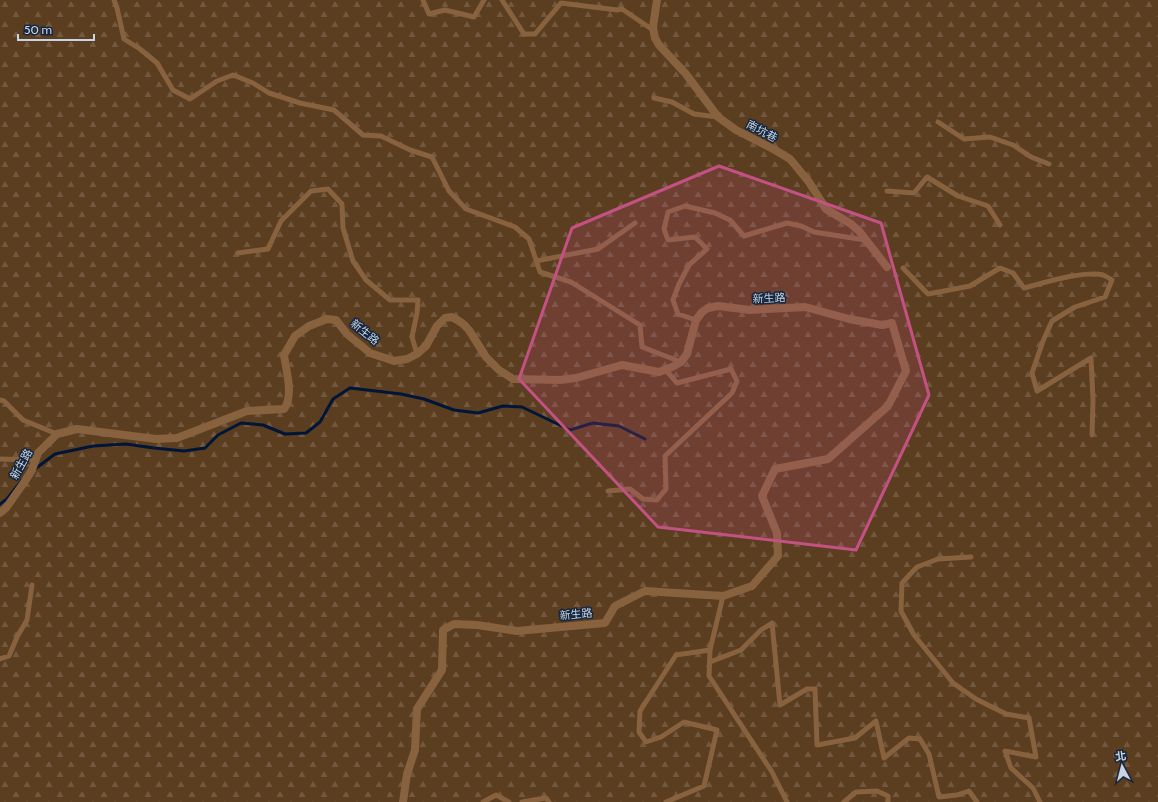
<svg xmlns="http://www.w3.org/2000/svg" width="1158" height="802" font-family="Cabin,'Noto Sans TC',sans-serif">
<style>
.forest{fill:url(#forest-firs)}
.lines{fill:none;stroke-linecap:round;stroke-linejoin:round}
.stream{stroke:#001639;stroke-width:3}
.lane{stroke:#88623f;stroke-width:5}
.street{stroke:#88623f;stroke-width:8}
.marked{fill:#c45184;fill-opacity:0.2;stroke:#c45184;stroke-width:3;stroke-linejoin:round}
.labels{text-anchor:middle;stroke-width:3;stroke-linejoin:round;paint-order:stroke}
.street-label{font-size:11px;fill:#c9d5e4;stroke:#16273f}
</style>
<defs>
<pattern id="forest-firs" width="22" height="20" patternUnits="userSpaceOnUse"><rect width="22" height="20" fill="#5b3d1f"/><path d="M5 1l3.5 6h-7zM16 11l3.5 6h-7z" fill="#71583f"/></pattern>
</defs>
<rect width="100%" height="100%" fill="#20314a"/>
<path class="forest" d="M 0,0 L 1158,0 L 1158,802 L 0,802 Z"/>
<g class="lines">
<path class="stream" d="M 35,469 L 55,454 L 93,446 L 126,444 L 154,448 L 184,451 L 205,448 L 218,435 L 241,423 L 263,425 L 285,434 L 306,433 L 320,422 L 333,399 L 350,388 L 401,394 L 424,399 L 454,410 L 478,413 L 503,406 L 522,407 L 570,430 L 593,423 L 619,426 L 645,439
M 0,504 L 7,499 L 22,480"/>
<path class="lane" d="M 114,0 L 117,8 L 124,39 L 140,49 L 157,63 L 173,90 L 190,99 L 217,81 L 233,75 L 253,83 L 269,93 L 300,103 L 334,110 L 363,135 L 381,136 L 410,150 L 432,157 L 449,191 L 466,209 L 515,227 L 529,239 L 540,272 L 571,282 L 640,325 L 642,347 L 681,362
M 423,0 L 429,14 L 445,10 L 474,17 L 484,0
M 502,0 L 524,34 L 535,34 L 561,3 L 617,10 L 622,9 L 653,30
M 654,98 L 672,102 L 694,114 L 718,117
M 938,122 L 964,139 L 990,137 L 1013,145 L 1031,157 L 1049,164
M 887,191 L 914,193 L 927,177 L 958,196 L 988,206 L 1000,225
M 238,253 L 268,249 L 281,221 L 311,191 L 328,189 L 342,204 L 343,228 L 353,261 L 366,280 L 390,300 L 418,300 L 417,313 L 412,337 L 417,354
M 536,261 L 598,249 L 635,223
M 903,268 L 928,294 L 970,286 L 1000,268 L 1013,273 L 1024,288 C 1043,283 1085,270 1103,275 C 1106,276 1109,278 1112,280 L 1105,297 L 1075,307 L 1052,321 L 1043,341 L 1032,373 L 1037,391 L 1091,358 L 1093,400 L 1092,435
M 696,320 L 678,314 L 673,300 L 679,284 L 689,265 L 707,249 L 695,237 L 668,240 L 664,229 L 668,212 L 685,206 L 715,213 L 730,220 L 744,236 L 787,223 L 801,226 L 814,232 L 865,240
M 0,400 L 4,401 L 23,420 L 57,434
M 0,459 L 36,460
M 608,491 L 630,489 L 643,499 L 657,500 L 666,489 L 665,456 L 732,393 L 737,381 L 731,369 L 677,383 L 665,369
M 971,557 L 938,559 L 917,567 L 902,583 L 901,611 L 914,635 L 953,683 L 976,699 L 1006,714 L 1029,718 L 1036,757 L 1005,751 L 1011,768 L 1033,788 L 1040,802
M 723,596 L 710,650 L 709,676 L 772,772 L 787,802
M 0,659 L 9,656 L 17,637 L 27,620 L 32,585
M 710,662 L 741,650 L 761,630 L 772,623 L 780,705 L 807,689 L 815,689 L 817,745 L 855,738 L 876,721 L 884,758 L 909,738 L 920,739 L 929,754 L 939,797 L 957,795 L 969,791 L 977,802
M 483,802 L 496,795 L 509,802
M 522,802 L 546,798 L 549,802
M 666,802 L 704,786 L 717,730 L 684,722 L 661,737 L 646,742 L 639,732 L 640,711 L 676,655 L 710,650
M 844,802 L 856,792 L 877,791 L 888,796 L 888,802"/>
<path class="street" d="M 657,0 L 653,27 L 655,38 L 659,45 L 686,74 L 718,117 L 736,130 L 775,150 L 790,159 L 809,182 L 826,209 L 851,224 L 859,231 L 887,267
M 0,513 L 6,508 L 25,481 L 32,470 L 38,453 L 57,434 L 77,429 L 156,439 L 177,438 L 247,411 L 284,409 C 294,396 286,370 284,355 L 295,336 L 309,326 L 327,319 L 336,320 L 347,334 L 370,353 L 394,361 L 407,359 L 417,354 L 426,346 L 437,326 L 445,318 L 452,317 L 462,323 L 469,330 L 486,357 L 499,370 L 513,379 L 560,380 L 576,378 L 622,365 L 659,372 L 672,367 L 681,362 L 687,354 L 696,320 L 702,312 L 708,308 L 718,306 L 750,310 L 805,307 L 849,319 L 882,325 L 892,323 L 906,371 L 888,406 L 828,459 L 775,469 L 762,496 L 777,533 L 778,556 L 752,586 L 723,596 L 645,591 L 615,606 L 605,623 L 517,631 L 477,625 L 454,624 L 443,630 L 442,670 L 417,709 L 415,750 L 407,774 L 403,802"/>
</g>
<path class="marked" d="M 719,166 L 881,223 L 929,395 L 856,550 L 658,527 L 519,379 L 572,228 Z"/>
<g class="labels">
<g class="street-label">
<text transform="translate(762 131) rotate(28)" y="4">南坑巷</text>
<text transform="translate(769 298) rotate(-3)" y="4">新生路</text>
<text transform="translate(365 332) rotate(39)" y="4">新生路</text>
<text transform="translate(21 464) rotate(-61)" y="4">新生路</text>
<text transform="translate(576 614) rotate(-5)" y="4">新生路</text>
</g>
</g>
<g transform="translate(1122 766) rotate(353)" stroke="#16273f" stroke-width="3" paint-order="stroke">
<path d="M0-3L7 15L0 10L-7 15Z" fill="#c9d5e4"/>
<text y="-6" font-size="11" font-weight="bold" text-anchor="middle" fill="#c9d5e4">北</text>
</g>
<path d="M18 34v6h76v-6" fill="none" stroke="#c9d5e4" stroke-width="2"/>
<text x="24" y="34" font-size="12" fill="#c9d5e4" stroke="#16273f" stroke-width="3" paint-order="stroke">50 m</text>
</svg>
